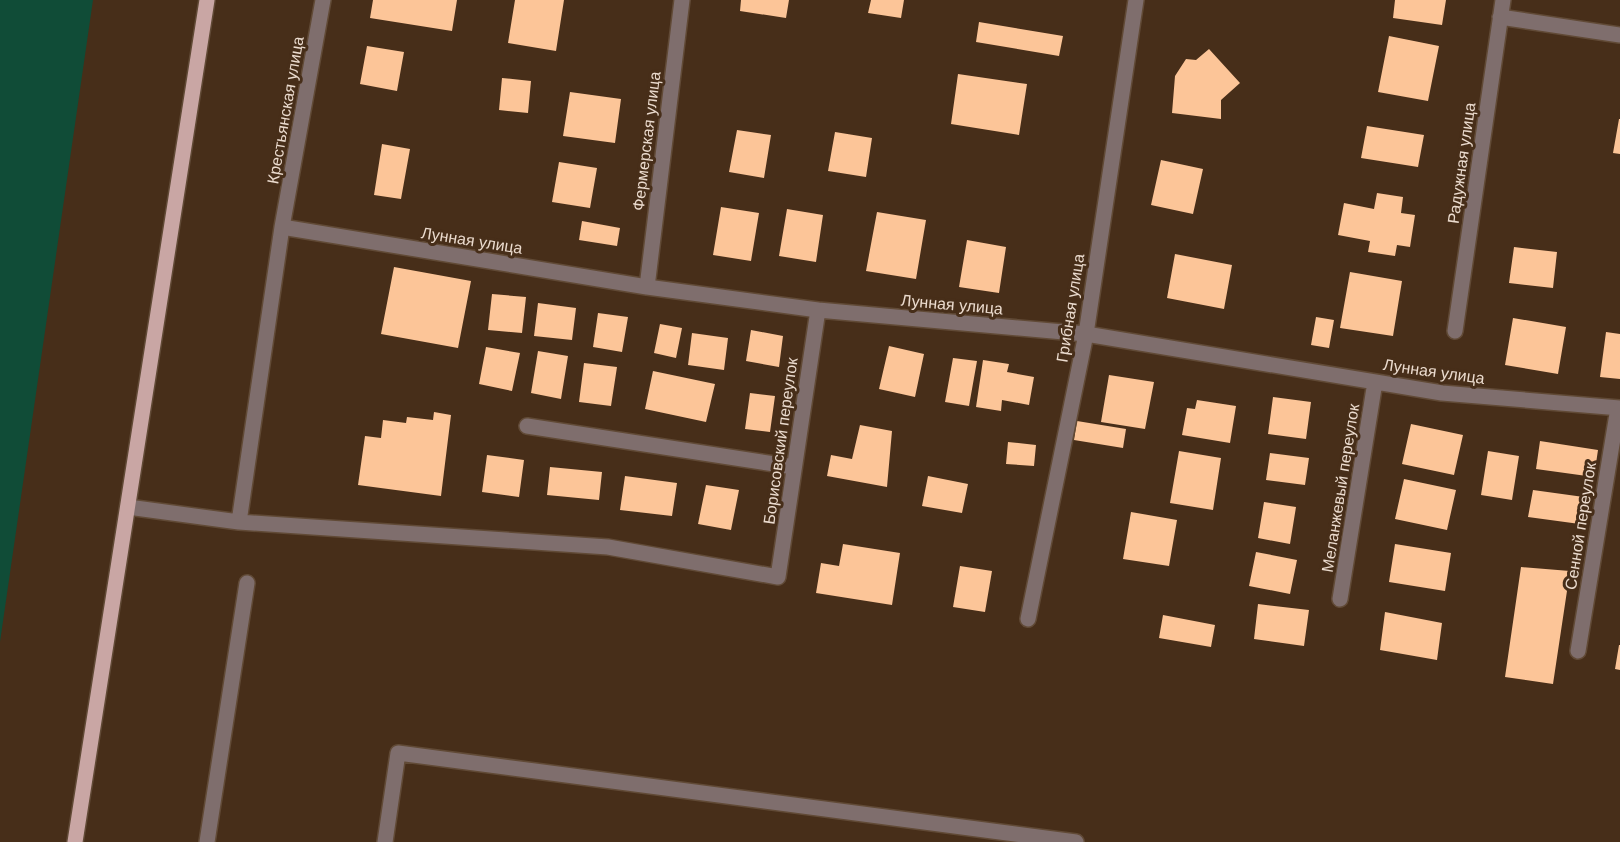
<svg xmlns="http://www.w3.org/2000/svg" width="1620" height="842" font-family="Arial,sans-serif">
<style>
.green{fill:#104c37}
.building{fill:#fcc598}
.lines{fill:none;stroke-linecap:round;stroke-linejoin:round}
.minor-casing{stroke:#614a36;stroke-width:18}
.major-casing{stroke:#614a36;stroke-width:18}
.minor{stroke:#7f6e6d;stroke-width:15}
.major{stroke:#c9a6a4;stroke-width:15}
.labels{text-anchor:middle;stroke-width:6;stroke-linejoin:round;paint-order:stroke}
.street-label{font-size:16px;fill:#ebdbce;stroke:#472e19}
</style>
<rect width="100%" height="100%" fill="#472e19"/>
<path class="green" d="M 0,0 L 93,0 L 0,642 Z"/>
<path class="building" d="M 373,0 L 457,0 L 452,31 L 370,18 Z
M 515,0 L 564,0 L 556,51 L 508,43 Z
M 741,0 L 789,0 L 786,18 L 740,11 Z
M 871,0 L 904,0 L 901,18 L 868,13 Z
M 1395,0 L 1446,0 L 1442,25 L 1393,18 Z
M 979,22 L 1063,36 L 1059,56 L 976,42 Z
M 1389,36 L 1439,46 L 1428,101 L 1378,92 Z
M 367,46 L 404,52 L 397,91 L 360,84 Z
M 1209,49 L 1240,83 L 1221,100 L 1221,119 L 1172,113 L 1175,76 L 1186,59 L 1196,60 Z
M 958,74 L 1027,84 L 1019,135 L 951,124 Z
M 502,78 L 531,81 L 528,113 L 499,110 Z
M 570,92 L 621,99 L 615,143 L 563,136 Z
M 1619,119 L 1620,119 L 1620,154 L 1613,153 Z
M 1367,126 L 1424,135 L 1418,167 L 1361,158 Z
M 737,130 L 771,135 L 764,178 L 729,172 Z
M 835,132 L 872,138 L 866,177 L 828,171 Z
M 382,144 L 410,149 L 401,199 L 374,195 Z
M 1161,160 L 1203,169 L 1193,214 L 1151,205 Z
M 559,162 L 597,168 L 590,208 L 552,202 Z
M 1377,193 L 1403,197 L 1401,213 L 1415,215 L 1410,247 L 1397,245 L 1395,256 L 1368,252 L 1370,241 L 1338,235 L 1344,203 L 1374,209 Z
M 721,207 L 759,213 L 751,261 L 713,255 Z
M 787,209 L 823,215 L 816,262 L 779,256 Z
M 877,212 L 926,220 L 916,279 L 866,271 Z
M 582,221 L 620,228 L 617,246 L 579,240 Z
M 967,240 L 1006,247 L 999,293 L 959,287 Z
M 1514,247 L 1557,252 L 1553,288 L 1509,283 Z
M 1175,254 L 1232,265 L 1224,309 L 1167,298 Z
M 394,267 L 471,281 L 458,348 L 381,334 Z
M 1350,272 L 1402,281 L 1393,336 L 1340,328 Z
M 492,294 L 526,297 L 522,333 L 488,330 Z
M 538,303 L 576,308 L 572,340 L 534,336 Z
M 598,313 L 628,317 L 622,352 L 593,347 Z
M 1316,317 L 1334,320 L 1329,348 L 1311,345 Z
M 1513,318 L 1566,327 L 1558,374 L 1505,365 Z
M 660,324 L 682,328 L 676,358 L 654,353 Z
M 751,330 L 783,336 L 779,367 L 746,361 Z
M 1606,332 L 1620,334 L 1620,379 L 1600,377 Z
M 692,333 L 728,338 L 724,370 L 688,365 Z
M 889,346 L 924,354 L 915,397 L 879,389 Z
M 486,347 L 520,353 L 512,391 L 479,384 Z
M 538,351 L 568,356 L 561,399 L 531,393 Z
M 953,358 L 977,361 L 969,406 L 945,402 Z
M 983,360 L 1009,364 L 1007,372 L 1034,377 L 1029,405 L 1002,400 L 1001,411 L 976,407 Z
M 584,363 L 617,367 L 611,406 L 579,402 Z
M 653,371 L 715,384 L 706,422 L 645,409 Z
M 1109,375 L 1154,382 L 1145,429 L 1101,422 Z
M 750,393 L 775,396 L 770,432 L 745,429 Z
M 1273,397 L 1311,402 L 1306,439 L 1268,434 Z
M 1197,400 L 1236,406 L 1230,443 L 1182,435 L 1187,408 L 1195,409 Z
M 434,412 L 451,415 L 441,496 L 358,485 L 365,436 L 381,438 L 383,420 L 406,423 L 407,417 L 433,420 Z
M 1077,421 L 1126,429 L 1123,448 L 1074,440 Z
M 1411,424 L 1463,435 L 1454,475 L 1402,464 Z
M 860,425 L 892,431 L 887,487 L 827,476 L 831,455 L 852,459 Z
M 1540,441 L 1598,450 L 1594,477 L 1536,469 Z
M 1008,442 L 1036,445 L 1034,466 L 1006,464 Z
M 1179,451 L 1221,458 L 1213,510 L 1170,503 Z
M 1488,451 L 1519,456 L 1512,500 L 1481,495 Z
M 1270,453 L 1309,458 L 1305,485 L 1266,480 Z
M 487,455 L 524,460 L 519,497 L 482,492 Z
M 550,467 L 602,472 L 599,500 L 547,495 Z
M 625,476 L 677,483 L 672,516 L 620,510 Z
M 928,476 L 968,484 L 962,513 L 922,506 Z
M 1404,479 L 1456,490 L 1447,530 L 1395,519 Z
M 706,485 L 739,490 L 731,530 L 698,524 Z
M 1533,490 L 1591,498 L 1587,525 L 1528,517 Z
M 1264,502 L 1296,507 L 1290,544 L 1258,538 Z
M 1131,512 L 1177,520 L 1169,566 L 1123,559 Z
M 843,544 L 900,553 L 892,605 L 816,593 L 821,563 L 839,566 Z
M 1395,544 L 1451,553 L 1445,591 L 1389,582 Z
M 1256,552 L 1297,560 L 1290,594 L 1249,586 Z
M 960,566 L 992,571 L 985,612 L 953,607 Z
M 1521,567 L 1570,571 L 1553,684 L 1505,677 Z
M 1258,604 L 1309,610 L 1304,646 L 1254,639 Z
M 1385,612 L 1442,623 L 1437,660 L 1380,650 Z
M 1163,615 L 1215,625 L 1211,647 L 1159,638 Z
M 1619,645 L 1620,645 L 1620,670 L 1615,669 Z"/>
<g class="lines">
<defs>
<path id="minor" d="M 1500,17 L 1620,35
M 282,227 L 647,287 L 818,310 L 1086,334 L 1442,393 L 1620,408
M 647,287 L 682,0
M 1455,331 L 1503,0
M 527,426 L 794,467
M 128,507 L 239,522 L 282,227 L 323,0
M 239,522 L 608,547 L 778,577 L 818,310
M 1340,599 L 1375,382
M 1028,619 L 1086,334 L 1136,0
M 1578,651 L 1618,408
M 207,842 L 247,583
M 385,842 L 398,753 L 1076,842"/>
<path id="major" d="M 75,842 L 207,0"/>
</defs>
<use href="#minor" class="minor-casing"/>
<use href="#major" class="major-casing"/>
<use href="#minor" class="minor"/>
<use href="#major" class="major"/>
</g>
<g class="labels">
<g class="street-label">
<text transform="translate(285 110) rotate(-80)" y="6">Крестьянская улица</text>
<text transform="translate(646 141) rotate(-83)" y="6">Фермерская улица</text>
<text transform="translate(1461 163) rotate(-82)" y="6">Радужная улица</text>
<text transform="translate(472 240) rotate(9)" y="6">Лунная улица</text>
<text transform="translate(952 304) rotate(5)" y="6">Лунная улица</text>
<text transform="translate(1070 308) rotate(-81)" y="6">Грибная улица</text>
<text transform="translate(1434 371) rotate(8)" y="6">Лунная улица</text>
<text transform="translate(780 441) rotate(-82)" y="6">Борисовский переулок</text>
<text transform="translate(1340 488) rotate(-81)" y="6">Меланжевый переулок</text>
<text transform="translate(1580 526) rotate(-81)" y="6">Сенной переулок</text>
</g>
</g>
</svg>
